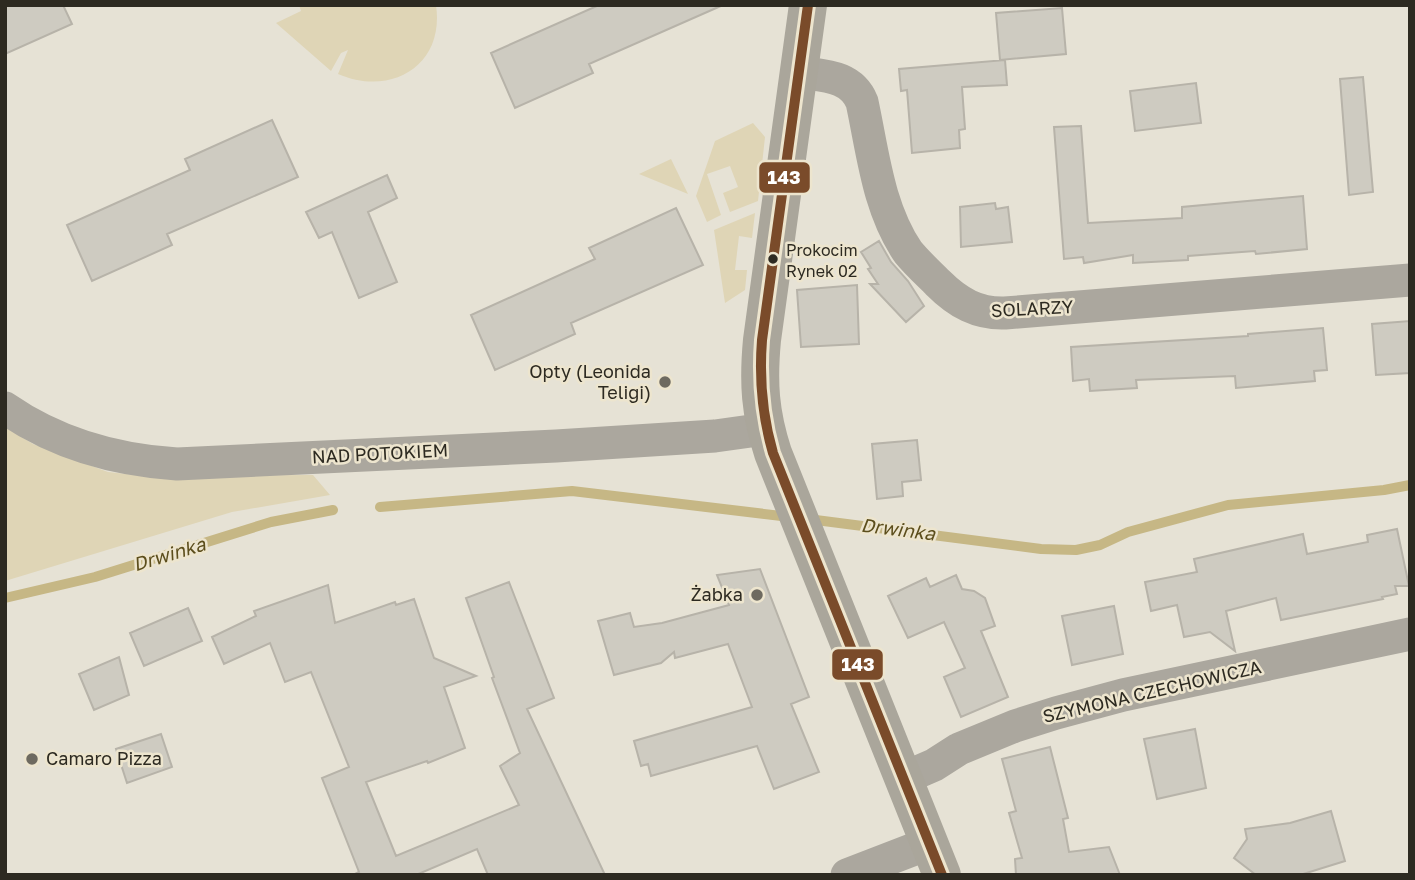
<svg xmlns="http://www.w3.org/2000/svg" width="1415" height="880" font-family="'Golos Text',sans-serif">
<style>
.green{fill:#dfd5b6}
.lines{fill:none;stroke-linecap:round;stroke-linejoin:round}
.stream{stroke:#c6b785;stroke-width:10}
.building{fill:#cecbc1;stroke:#b7b3a9;stroke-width:2}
.street{stroke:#aba79e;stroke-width:33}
.secondary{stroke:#aaa69b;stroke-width:38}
.bus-1-casing{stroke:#ede5ce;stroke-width:16}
.bus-1{stroke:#7a4b2a;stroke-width:10}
.bus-dot{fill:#2d2a21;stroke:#ede5ce;stroke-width:2.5}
.poi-dot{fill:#6e6a60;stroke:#ede5ce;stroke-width:2.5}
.labels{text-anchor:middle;stroke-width:5;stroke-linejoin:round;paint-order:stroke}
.bus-label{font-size:16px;fill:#2d2a21;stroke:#ede5ce;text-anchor:start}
.street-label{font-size:18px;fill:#2d2a21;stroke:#ede5ce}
.poi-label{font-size:18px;fill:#2d2a21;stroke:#ede5ce;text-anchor:end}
.water-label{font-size:19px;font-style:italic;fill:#5c4e1c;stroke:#ede5ce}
.line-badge{stroke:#ede5ce;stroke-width:2.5}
.badge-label{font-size:19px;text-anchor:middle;font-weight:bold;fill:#fff}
</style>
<rect width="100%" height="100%" fill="#e6e2d5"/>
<path class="green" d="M 299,5 L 436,5 C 445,66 391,97 338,74 L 348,50 L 341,53 L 331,71 L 276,23 L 301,11 Z
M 753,123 L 765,137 L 758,201 L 730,212 L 723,193 L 738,187 L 730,166 L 707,174 L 721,215 L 707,222 L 696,196 L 715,141 Z
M 671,159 L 688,194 L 639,174 Z
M 755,213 L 752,238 L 739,236 L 735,270 L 747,270 L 745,290 L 725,303 L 714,230 Z
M 5,427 L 33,444 L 108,472 L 145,476 L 313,475 L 330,495 L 232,512 L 5,581 Z"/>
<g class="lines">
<path class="stream" d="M 380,507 L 572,491 L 790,517
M 808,519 L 1041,549 L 1076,550 L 1100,545 L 1128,532 L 1228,505 L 1384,490 L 1410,485
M 5,598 L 95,577 L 271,522 L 333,510"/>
</g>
<path class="building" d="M 5,5 L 63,5 L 72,24 L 5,54 Z
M 599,5 L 723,5 L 589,64 L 593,73 L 515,108 L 491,53 Z
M 1062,8 L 1066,54 L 1000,60 L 996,13 Z
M 1005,60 L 1007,85 L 962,87 L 965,129 L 959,130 L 960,148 L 912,153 L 907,90 L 901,91 L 899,69 Z
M 1363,77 L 1373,192 L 1349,195 L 1340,79 Z
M 1196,83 L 1201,123 L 1135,131 L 1130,91 Z
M 272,120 L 298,177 L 167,234 L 172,245 L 92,281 L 67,225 L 190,170 L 185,159 Z
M 1081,126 L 1088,223 L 1182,218 L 1182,207 L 1303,196 L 1307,249 L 1256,254 L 1255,251 L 1188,256 L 1188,260 L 1133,263 L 1133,255 L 1084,263 L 1083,257 L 1064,259 L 1054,127 Z
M 387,175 L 397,198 L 368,212 L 397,282 L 359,298 L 332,232 L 319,238 L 306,212 Z
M 995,203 L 996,209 L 1008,207 L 1012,242 L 961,247 L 960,207 Z
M 676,208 L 703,265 L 571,323 L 575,334 L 495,370 L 471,315 L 595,259 L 589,248 Z
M 879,241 L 891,262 L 908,281 L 924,306 L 906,322 L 870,284 L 878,284 L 868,269 L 871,268 L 861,252 Z
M 857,285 L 859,344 L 801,347 L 797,290 Z
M 1410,321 L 1410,373 L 1376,375 L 1372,324 Z
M 1323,328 L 1327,370 L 1314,371 L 1315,381 L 1236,388 L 1235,376 L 1136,380 L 1137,388 L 1090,391 L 1089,379 L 1073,381 L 1071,347 L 1248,336 L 1248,334 Z
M 917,440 L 921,480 L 902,482 L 903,496 L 877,499 L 872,444 Z
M 1397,529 L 1409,586 L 1395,586 L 1397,594 L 1382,597 L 1383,599 L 1281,620 L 1276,598 L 1226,611 L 1235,651 L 1210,632 L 1184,637 L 1177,605 L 1151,611 L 1145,582 L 1197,572 L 1194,559 L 1303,534 L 1307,554 L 1368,542 L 1367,535 Z
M 760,569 L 809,697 L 791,704 L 819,772 L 774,789 L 757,746 L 651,776 L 648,764 L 641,766 L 634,741 L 752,707 L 728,644 L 675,658 L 674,652 L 661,663 L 614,675 L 598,621 L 630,613 L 634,627 L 662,623 L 729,605 L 717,575 Z
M 956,575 L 962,589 L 974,591 L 985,598 L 995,626 L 981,631 L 1008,697 L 961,717 L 944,677 L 965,668 L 944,622 L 908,638 L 888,596 L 926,578 L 930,587 Z
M 509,582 L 554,698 L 527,709 L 605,875 L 488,875 L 477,849 L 416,875 L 353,875 L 359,872 L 322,778 L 349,767 L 311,672 L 285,682 L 270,643 L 224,664 L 212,637 L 256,616 L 254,611 L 328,585 L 335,623 L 395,602 L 396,605 L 414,599 L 434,658 L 476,676 L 444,687 L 465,748 L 428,763 L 427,761 L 366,782 L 396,856 L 519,805 L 500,766 L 520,753 L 492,678 L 494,677 L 466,598 Z
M 1114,606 L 1123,654 L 1072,665 L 1062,616 Z
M 188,608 L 202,641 L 144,666 L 130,633 Z
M 119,657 L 129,695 L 94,710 L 79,674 Z
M 1195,729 L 1206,788 L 1157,799 L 1144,739 Z
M 161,734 L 172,767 L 127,783 L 116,749 Z
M 1050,747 L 1068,818 L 1063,819 L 1069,852 L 1109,847 L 1120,875 L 1016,875 L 1015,859 L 1022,858 L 1009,813 L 1016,811 L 1002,759 Z
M 1331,811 L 1345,861 L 1300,875 L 1256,875 L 1234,858 L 1247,839 L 1245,829 L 1290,823 Z"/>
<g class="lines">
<path class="street" d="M 799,72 C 823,76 851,75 862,102 C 873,153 878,208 908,252 C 917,263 928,273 938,283 C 958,303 978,314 1005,313 L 1410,280
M 5,408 C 57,444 114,460 177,464 L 556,446 L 715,436 L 765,429
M 904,778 L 934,765 L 959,749 L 1015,726 L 1056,713 L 1123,695 L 1410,634
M 847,875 L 930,843"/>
<path class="secondary" d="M 808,5 L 762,340 C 758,383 760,413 773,453 L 942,875"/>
<defs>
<path id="bus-1" d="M 808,5 L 762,340 C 759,379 762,415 773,453 L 942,875"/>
</defs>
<use href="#bus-1" class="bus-1-casing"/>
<use href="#bus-1" class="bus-1"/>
</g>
<circle class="bus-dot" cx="773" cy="259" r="6"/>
<g class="poi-dot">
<circle cx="665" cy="382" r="7"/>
<circle cx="757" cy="595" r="7"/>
<circle cx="32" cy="759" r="7"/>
</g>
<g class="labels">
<g class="bus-label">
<text x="786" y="256">Prokocim<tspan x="786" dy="21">Rynek 02</tspan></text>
</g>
<g class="street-label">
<text transform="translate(1032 309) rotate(-3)" y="6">SOLARZY</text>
<text transform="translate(380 454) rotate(-3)" y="6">NAD POTOKIEM</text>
<text transform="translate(1152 692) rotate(-13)" y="6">SZYMONA CZECHOWICZA</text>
</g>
<g class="poi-label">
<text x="651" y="378">Opty (Leonida<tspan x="651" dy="21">Teligi)</tspan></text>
<text x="743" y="601">Żabka</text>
<text x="46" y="765" text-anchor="start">Camaro Pizza</text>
</g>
<g class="water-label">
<text transform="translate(898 529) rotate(7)" y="7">Drwinka</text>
<text transform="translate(169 554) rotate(-17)" y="7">Drwinka</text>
</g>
</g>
<g class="line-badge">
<rect x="758" y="161" width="53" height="33" rx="7" fill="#7a4b2a"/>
<rect x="831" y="648" width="53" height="33" rx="7" fill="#7a4b2a"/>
</g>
<g class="badge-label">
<text x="784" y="184">143</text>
<text x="858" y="671">143</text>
</g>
<rect width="1415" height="880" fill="none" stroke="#2d2a21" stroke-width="14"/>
</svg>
